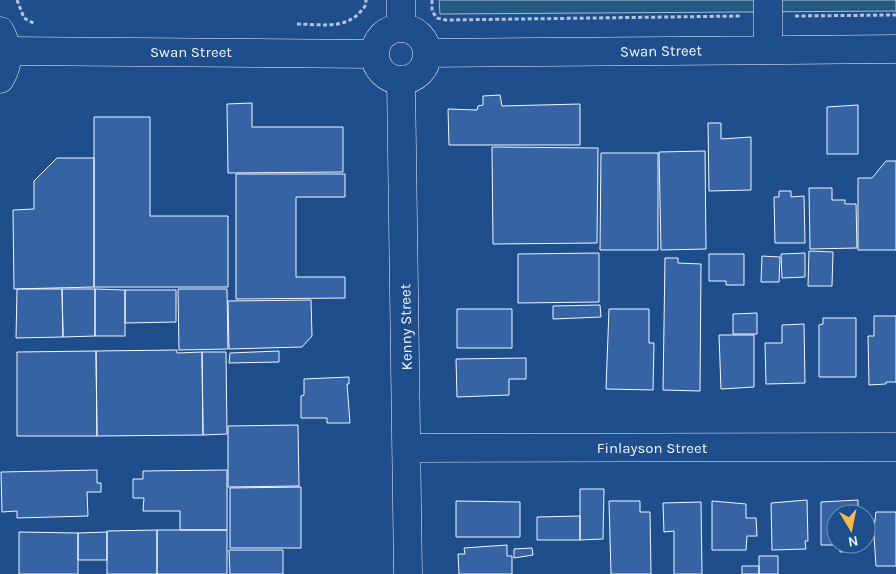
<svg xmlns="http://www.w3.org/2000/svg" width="896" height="574" font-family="Karla,sans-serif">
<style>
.green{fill:#245a82;stroke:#a8bbd7}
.building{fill:#3563a3;stroke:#f2f6ff}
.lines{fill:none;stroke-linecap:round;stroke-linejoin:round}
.minor-casing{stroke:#f2f6ff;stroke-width:29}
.major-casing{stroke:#f2f6ff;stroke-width:29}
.path{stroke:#b3c4dc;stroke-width:3;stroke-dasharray:4 2.5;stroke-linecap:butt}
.minor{stroke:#1f4e8c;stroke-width:28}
.major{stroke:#1f4e8c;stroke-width:28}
.labels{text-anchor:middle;stroke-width:4;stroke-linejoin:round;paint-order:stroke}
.street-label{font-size:15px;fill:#f2f6ff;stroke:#1f4e8c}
</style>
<rect width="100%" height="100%" fill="#1f4e8c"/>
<path class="green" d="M 439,0 L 896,0 L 896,11 L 440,14 Z"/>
<path class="building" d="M 500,95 L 502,106 L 580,104 L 580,145 L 449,145 L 448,109 L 477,110 L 478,106 L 483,105 L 483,96 Z
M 252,103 L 252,127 L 343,127 L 343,172 L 228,173 L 227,104 Z
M 858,105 L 858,154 L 827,154 L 827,107 Z
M 94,117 L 150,117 L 150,216 L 228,216 L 228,287 L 94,287 Z
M 708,123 L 721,123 L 721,139 L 751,137 L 751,190 L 709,191 Z
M 492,147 L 598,148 L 597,243 L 493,244 Z
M 705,151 L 706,249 L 661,250 L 659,152 Z
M 601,153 L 658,153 L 658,250 L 600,250 Z
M 57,158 L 94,158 L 94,287 L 14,289 L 13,210 L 34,209 L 34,181 Z
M 886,161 L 896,161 L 896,250 L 858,250 L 858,178 L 872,178 Z
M 236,174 L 345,174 L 345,197 L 296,197 L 296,277 L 345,277 L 345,298 L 236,299 Z
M 809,188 L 832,188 L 832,200 L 845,200 L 845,204 L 856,204 L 857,248 L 810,249 Z
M 779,191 L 791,191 L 791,197 L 804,196 L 805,243 L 775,243 L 774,197 L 779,197 Z
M 809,251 L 833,252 L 832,286 L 808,286 Z
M 599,253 L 599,302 L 518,303 L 518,254 Z
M 805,253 L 805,277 L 782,278 L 781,254 Z
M 709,254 L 744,254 L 744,285 L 726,285 L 726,281 L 709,281 Z
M 762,256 L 780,257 L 779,282 L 761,282 Z
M 665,258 L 678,258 L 678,263 L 701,264 L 700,391 L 663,390 Z
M 17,289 L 62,289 L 63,337 L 16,338 Z
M 62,289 L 95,289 L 95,336 L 63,337 Z
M 95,289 L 125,290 L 125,336 L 95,336 Z
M 178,289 L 227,289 L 228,349 L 179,350 Z
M 125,290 L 176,290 L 176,322 L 125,323 Z
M 311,300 L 312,336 L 302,347 L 229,349 L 228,301 Z
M 600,305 L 601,317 L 553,319 L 553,306 Z
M 457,309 L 512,309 L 512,348 L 457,348 Z
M 609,309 L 649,309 L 649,343 L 654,343 L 653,390 L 606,389 Z
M 757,313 L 757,334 L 733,334 L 733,314 Z
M 874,316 L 896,316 L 896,382 L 886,382 L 886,384 L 869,385 L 868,336 L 874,336 Z
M 823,318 L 856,318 L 856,377 L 819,377 L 819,325 L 823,324 Z
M 804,324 L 805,383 L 766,384 L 765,343 L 782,343 L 782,325 Z
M 719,335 L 754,335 L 754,387 L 721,389 Z
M 177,350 L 177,353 L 202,352 L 203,435 L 97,436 L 96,351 Z
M 96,351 L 97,436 L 17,436 L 17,352 Z
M 279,351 L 279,362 L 229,363 L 230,353 Z
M 202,352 L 226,352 L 227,434 L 203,435 Z
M 526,358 L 526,379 L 509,379 L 509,395 L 457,397 L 456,359 Z
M 349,377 L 349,384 L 347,384 L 350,423 L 327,423 L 327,418 L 301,418 L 301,396 L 304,395 L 304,379 Z
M 298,425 L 299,486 L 228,487 L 228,426 Z
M 97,470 L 97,483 L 101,483 L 101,492 L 87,492 L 88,516 L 17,518 L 17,511 L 2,512 L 1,472 Z
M 227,470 L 227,530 L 180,530 L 180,511 L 143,511 L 144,498 L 133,498 L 133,479 L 143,479 L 143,471 Z
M 301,487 L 301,548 L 230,548 L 230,488 Z
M 580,489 L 604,489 L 603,539 L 580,540 Z
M 807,500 L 808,541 L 805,541 L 806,549 L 772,550 L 771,503 Z
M 858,500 L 858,514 L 836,514 L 836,544 L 858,544 L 858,551 L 840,552 L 840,545 L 821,545 L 821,502 Z
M 456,501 L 520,502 L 520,537 L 456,537 Z
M 609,501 L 640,501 L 640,512 L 650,512 L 651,574 L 611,574 Z
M 712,501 L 746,504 L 746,518 L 756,518 L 757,536 L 747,536 L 746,550 L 712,550 Z
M 701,502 L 702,574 L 674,574 L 674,531 L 664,532 L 663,503 Z
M 876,512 L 896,512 L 896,566 L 876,566 L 874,535 L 870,535 L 870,528 L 874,527 Z
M 580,516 L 580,540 L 537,540 L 537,517 Z
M 157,530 L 227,530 L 227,574 L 157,574 Z
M 157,530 L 157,574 L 107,574 L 107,531 Z
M 19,532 L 78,533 L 78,574 L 19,574 Z
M 107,532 L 107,560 L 78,560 L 78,533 Z
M 507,545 L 507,556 L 512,556 L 512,574 L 459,574 L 458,554 L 465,554 L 464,548 Z
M 532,548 L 533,555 L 514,558 L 514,549 Z
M 229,550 L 283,550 L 283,574 L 230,574 Z
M 759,556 L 778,556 L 778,574 L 759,574 Z
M 742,566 L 759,566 L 759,574 L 742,574 Z"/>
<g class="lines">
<defs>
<path id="minor" d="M 401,0 L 401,27
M 768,0 L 768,50
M375 54a26 26 0 1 1 52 0a26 26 0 1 1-52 0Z
M 7,51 L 374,54
M 427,53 L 896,49
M 401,80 L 408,574
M 408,448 L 896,447"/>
<path id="major" d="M 0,31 C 9,48 10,62 0,79"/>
</defs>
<use href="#minor" class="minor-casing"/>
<use href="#major" class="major-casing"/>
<path class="path" d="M 17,0 L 24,18 L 35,24
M 432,0 L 432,11 L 437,18 L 446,20 L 741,16
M 795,16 L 896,15
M 297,24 C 319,24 346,30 361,11 C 365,7 366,5 366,0"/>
<use href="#minor" class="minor"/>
<use href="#major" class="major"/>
</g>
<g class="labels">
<g class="street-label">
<text transform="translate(661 51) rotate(-1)" y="5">Swan Street</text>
<text x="191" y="57">Swan Street</text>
<text transform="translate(406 327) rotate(-91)" y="5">Kenny Street</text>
<text x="652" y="453">Finlayson Street</text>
</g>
</g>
<g transform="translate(851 529) rotate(170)"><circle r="24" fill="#1f4e8c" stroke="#7391ba"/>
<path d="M0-4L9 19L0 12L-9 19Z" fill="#ffb74d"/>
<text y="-8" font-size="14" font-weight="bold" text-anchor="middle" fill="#f2f6ff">N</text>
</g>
</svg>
